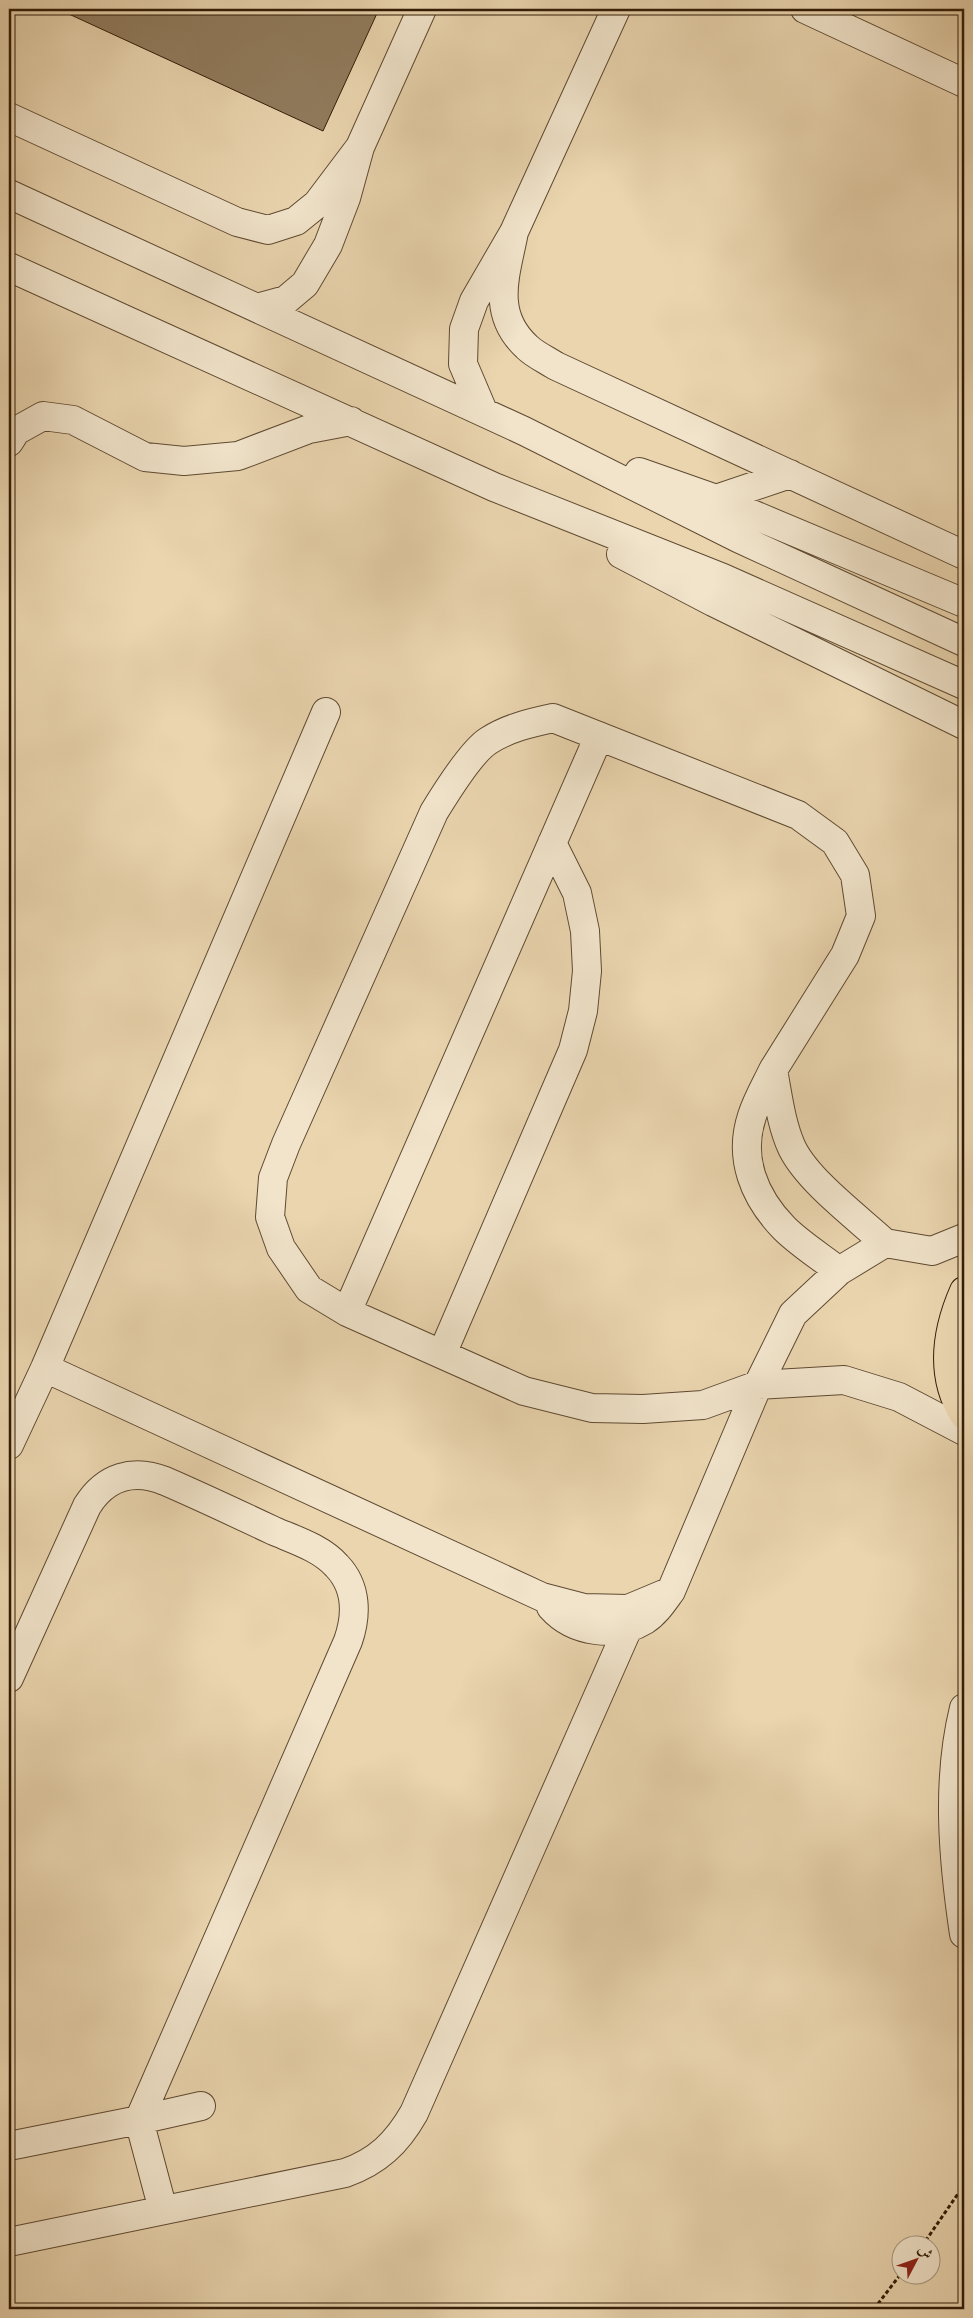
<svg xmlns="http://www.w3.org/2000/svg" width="973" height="2318" font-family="'Old Standard TT',Amiri,serif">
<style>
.building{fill:#917c5e;stroke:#311c07}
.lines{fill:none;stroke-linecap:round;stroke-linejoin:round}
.minor-casing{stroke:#5f4a31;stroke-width:30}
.major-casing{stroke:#311c07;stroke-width:30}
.path{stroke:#311c07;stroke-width:3;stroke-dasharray:4 2.5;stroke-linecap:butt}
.minor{stroke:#f1e4cb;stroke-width:28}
.major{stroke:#ead5af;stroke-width:28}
</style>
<rect width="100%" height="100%" fill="#ead5af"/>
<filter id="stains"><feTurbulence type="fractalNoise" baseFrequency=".004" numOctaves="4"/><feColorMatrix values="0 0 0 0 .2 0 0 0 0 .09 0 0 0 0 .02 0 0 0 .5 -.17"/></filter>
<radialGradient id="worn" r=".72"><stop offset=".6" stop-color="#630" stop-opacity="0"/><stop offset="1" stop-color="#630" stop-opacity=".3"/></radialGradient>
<path class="building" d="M 58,9 L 379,9 L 323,131 Z"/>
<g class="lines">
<defs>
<path id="minor" d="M 805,9 L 964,83
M 9,117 L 237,222 L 268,230 L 296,221 L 317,204 L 360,147
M 9,194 L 524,431 L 738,538 L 964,642
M 514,232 C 506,274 490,313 527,347 C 535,355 547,360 556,366 L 964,555
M 9,267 L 494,487 L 723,578 L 964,685
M 257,308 L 286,300 L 305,284 L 328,245 L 346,198 L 360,147 L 422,9
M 483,411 L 463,364 L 464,329 L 474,301 L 514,232 L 616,9
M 9,442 L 16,431 L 43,416 L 73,420 L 145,457 L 184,461 L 238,456 L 309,429 L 351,421
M 639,472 L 716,499 L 964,603
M 716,499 L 790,474
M 621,554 L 713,602 L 964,725
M 773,1070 C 766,1085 757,1100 752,1116 C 738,1158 754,1197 784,1228 C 800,1244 821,1257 839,1271
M 885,1243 C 858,1218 808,1181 792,1148 C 781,1124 778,1096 773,1070 L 845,955 L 861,916 L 855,875 L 835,842 L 798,815 L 553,718 C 530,723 508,728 488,741 C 471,752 445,794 434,812 L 286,1144 L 273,1178 L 270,1217 L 281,1248 L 309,1289 L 347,1312 L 524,1391 L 592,1408 L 643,1409 L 703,1405 L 758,1385 L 844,1380 L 899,1397 L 964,1431
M 347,1312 L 599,736
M 442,1354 L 573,1050 L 583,1011 L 587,971 L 585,931 L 577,893 L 552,843
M 45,1368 L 542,1597 L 584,1608 L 628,1609 L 671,1591
M 9,1445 L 45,1368 L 326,712
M 551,1607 C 574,1633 616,1638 645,1620 C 656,1613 663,1602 671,1591 L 758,1385 L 793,1314 L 839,1271 L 885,1243 L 932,1251 L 964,1238
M 9,1678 L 87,1506 C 105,1477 133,1468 165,1481 C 202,1497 238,1514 274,1531 C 295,1540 321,1548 337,1566 C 357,1587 357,1615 348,1641 L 139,2120 L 9,2146
M 964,1708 C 946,1781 953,1860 964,1934
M 163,2210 L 139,2120 L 201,2106
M 9,2242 L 345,2173 C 377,2162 397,2143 414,2113 L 628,1628"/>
<path id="major" d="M 964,1291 C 946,1332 940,1376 964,1415"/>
</defs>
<use href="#minor" class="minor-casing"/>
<use href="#major" class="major-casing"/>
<path class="path" d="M 922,2246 L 964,2185
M 874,2309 L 900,2275"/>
<use href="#minor" class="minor"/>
<use href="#major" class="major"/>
</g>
<rect width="973" height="2318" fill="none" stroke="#ead5af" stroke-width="30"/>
<rect x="10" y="10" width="953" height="2298" fill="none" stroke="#311c07" stroke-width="2.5"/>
<rect x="15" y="15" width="943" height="2288" fill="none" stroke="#311c07"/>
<g transform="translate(916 2260) rotate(49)"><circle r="24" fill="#f1e4cb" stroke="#a4947d"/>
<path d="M0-4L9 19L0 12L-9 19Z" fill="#8f2418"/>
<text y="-8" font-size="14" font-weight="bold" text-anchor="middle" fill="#311c07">ش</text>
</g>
<rect width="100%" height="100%" filter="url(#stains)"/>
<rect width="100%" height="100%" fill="url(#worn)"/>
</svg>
